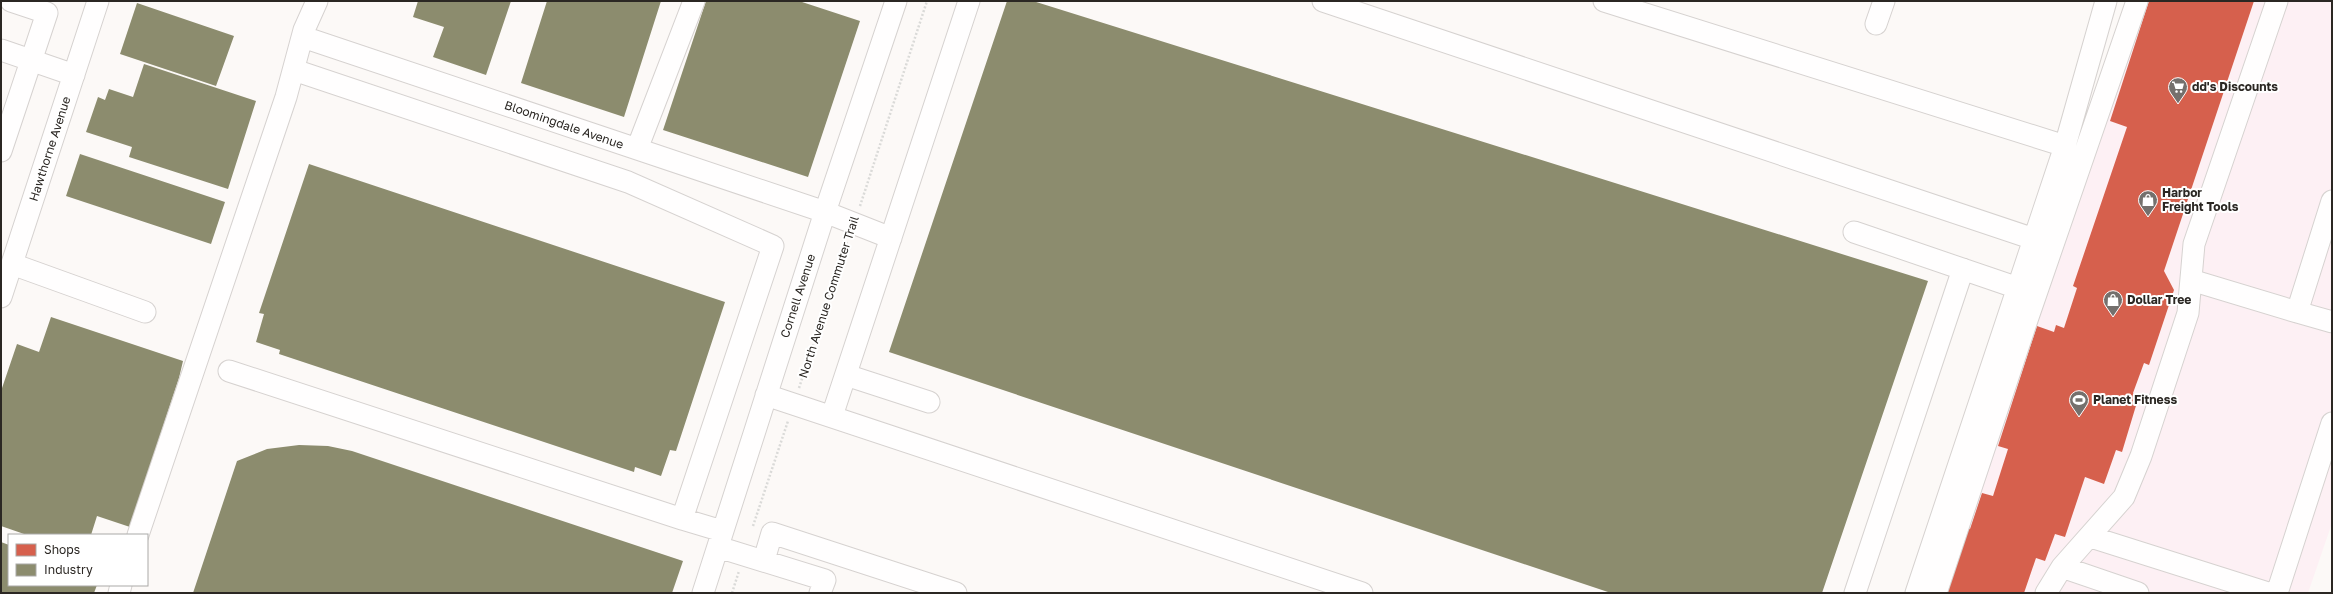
<svg xmlns="http://www.w3.org/2000/svg" width="2333" height="594" font-family="'Golos Text',sans-serif">
<style>
.commercial{fill:#fdf0f4}
.shops{fill:#d6604d}
.industry{fill:#8c8c6e}
.lines{fill:none;stroke-linecap:round;stroke-linejoin:round}
.minor-casing{stroke:#d6d2d0;stroke-width:23}
.path{stroke:#dadad8;stroke-width:2.5;stroke-dasharray:2 2;stroke-linecap:butt}
.minor{stroke:#fffefe;stroke-width:21}
.labels{text-anchor:middle;stroke-width:4;stroke-linejoin:round;paint-order:stroke}
.poi-label{font-size:12px;font-weight:bold;fill:#2b2723;stroke:#fff;text-anchor:start}
.street-label{font-size:12px;fill:#2b2723;stroke:#fff}
</style>
<rect width="100%" height="100%" fill="#fcf9f7"/>
<path class="commercial" d="M 2128,1 L 2332,1 L 2332,523 L 2308,593 L 1933,593 Z"/>
<path class="shops" d="M 2149,1 L 2254,1 L 2164,271 L 2174,290 L 2149,365 L 2144,363 L 2133,393 L 2138,399 L 2122,452 L 2116,450 L 2104,484 L 2085,477 L 2065,537 L 2055,534 L 2045,561 L 2036,558 L 2024,593 L 1945,593 L 1966,527 L 1970,529 L 1982,493 L 1993,496 L 2008,449 L 1998,446 L 2037,326 L 2054,332 L 2056,325 L 2064,328 L 2077,288 L 2073,286 L 2127,127 L 2110,121 Z"/>
<path class="industry" d="M 418,1 L 511,1 L 486,75 L 433,57 L 444,27 L 413,17 Z
M 547,1 L 661,1 L 624,117 L 521,83 Z
M 706,1 L 799,1 L 860,21 L 808,177 L 663,130 Z
M 1007,1 L 1033,1 L 1928,281 L 1822,593 L 1611,593 L 889,352 Z
M 137,3 L 234,36 L 216,86 L 120,54 Z
M 144,64 L 256,101 L 228,189 L 129,157 L 132,147 L 86,132 L 98,97 L 105,100 L 109,89 L 133,97 Z
M 80,154 L 225,202 L 211,244 L 66,196 Z
M 309,164 L 725,302 L 676,451 L 670,450 L 661,476 L 635,467 L 634,472 L 279,354 L 280,350 L 256,342 L 264,314 L 259,313 Z
M 51,317 L 183,361 L 179,378 L 130,527 L 97,516 L 91,535 L 27,535 L 1,526 L 1,391 L 17,344 L 39,352 Z
M 299,445 L 328,446 L 352,451 L 683,561 L 672,593 L 193,593 L 237,461 L 267,449 Z
M 1,542 L 9,545 L 9,585 L 97,585 L 94,593 L 1,593 Z"/>
<g class="lines">
<defs>
<path id="minor" d="M 1323,1 L 2034,239
M 1604,1 L 2065,146
M 1876,24 L 1884,1
M 303,37 L 825,212 L 891,238
M 1,50 L 74,75
M 637,149 L 694,1
M 1,151 L 47,13 L 11,1
M 1854,232 L 2018,288
M 12,264 L 145,312
M 2191,280 L 2297,312 L 2332,201
M 1,297 L 98,1
M 2297,312 L 2332,322
M 229,371 L 682,519 L 773,246 L 628,182 L 294,70
M 846,375 L 929,402
M 766,395 L 1362,593
M 832,416 L 969,1
M 682,519 L 722,531
M 138,535 L 286,97 L 304,30 L 317,1
M 2091,537 L 2268,593
M 718,547 L 825,580 L 820,593
M 764,560 L 772,533 L 956,593
M 2062,567 L 2138,593
M 119,593 L 121,585
M 703,593 L 825,212 L 896,1
M 1855,593 L 1963,269
M 1916,593 L 2065,146 L 2106,1
M 1936,593 L 2026,323 L 2137,1
M 2046,593 L 2062,567 L 2124,497 L 2141,456 L 2188,313 L 2194,244 L 2277,1
M 2277,593 L 2332,423"/>
</defs>
<use href="#minor" class="minor-casing"/>
<path class="path" d="M 860,206 L 927,1
M 799,388 L 847,241
M 753,526 L 788,421
M 732,593 L 739,571"/>
<use href="#minor" class="minor"/>
</g>
<defs>
<symbol id="supermarket-pin" viewBox="-11 -11 22 30"><path d="M0 17L-7.5 6A9.5 9.5 0 1 1 7.5 6Z" fill="#74706d" stroke="#fff"/><path d="M-6-5.5h2.5l.6 2H6L4.5 2H-2.5L-4.4-4H-6ZM-1.5 3.2a1.3 1.3 0 1 0 .1 0ZM3 3.2a1.3 1.3 0 1 0 .1 0Z" fill="#fff"/></symbol>
<symbol id="shop-pin" viewBox="-11 -11 22 30"><path d="M0 17L-7.5 6A9.5 9.5 0 1 1 7.5 6Z" fill="#74706d" stroke="#fff"/><path d="M-5-2.5h2.3a2.7 3.5 0 0 1 5.4 0H5L5.5 6h-11ZM-1.5-2.5h3a1.5 2.3 0 0 0-3 0Z" fill="#fff"/></symbol>
<symbol id="stadium-pin" viewBox="-11 -11 22 30"><path d="M0 17L-7.5 6A9.5 9.5 0 1 1 7.5 6Z" fill="#74706d" stroke="#fff"/><path d="M0-5a6.5 5 0 1 0 0 10a6.5 5 0 1 0 0-10ZM-3.5-1.8h7v3.6h-7Z" fill="#fff"/></symbol>
</defs>
<g fill-rule="evenodd">
<use href="#supermarket-pin" x="2167" y="76" width="22" height="30"/>
<use href="#shop-pin" x="2137" y="189" width="22" height="30"/>
<use href="#shop-pin" x="2102" y="289" width="22" height="30"/>
<use href="#stadium-pin" x="2068" y="389" width="22" height="30"/>
</g>
<g class="labels">
<g class="poi-label">
<text x="2192" y="91">dd's Discounts</text>
<text x="2162" y="197">Harbor<tspan x="2162" dy="14">Freight Tools</tspan></text>
<text x="2127" y="304">Dollar Tree</text>
<text x="2093" y="404">Planet Fitness</text>
</g>
<g class="street-label">
<text transform="translate(564 125) rotate(19)" y="4">Bloomingdale Avenue</text>
<text transform="translate(50 149) rotate(-72)" y="4">Hawthorne Avenue</text>
<text transform="translate(798 296) rotate(-72)" y="4">Cornell Avenue</text>
<text transform="translate(829 297) rotate(-72)" y="4">North Avenue Commuter Trail</text>
</g>
</g>
<rect width="2333" height="594" fill="none" stroke="#2b2723" stroke-width="4"/>
<rect x="8" y="534" width="140" height="52" fill="#ffffff" stroke="#aaa9a7"/>
<rect x="16" y="544" width="20" height="12" fill="#d6604d" stroke="#aaa9a7"/>
<text x="44" y="554" font-size="12" fill="#2b2723">Shops</text>
<rect x="16" y="564" width="20" height="12" fill="#8c8c6e" stroke="#aaa9a7"/>
<text x="44" y="574" font-size="12" fill="#2b2723">Industry</text>
</svg>
